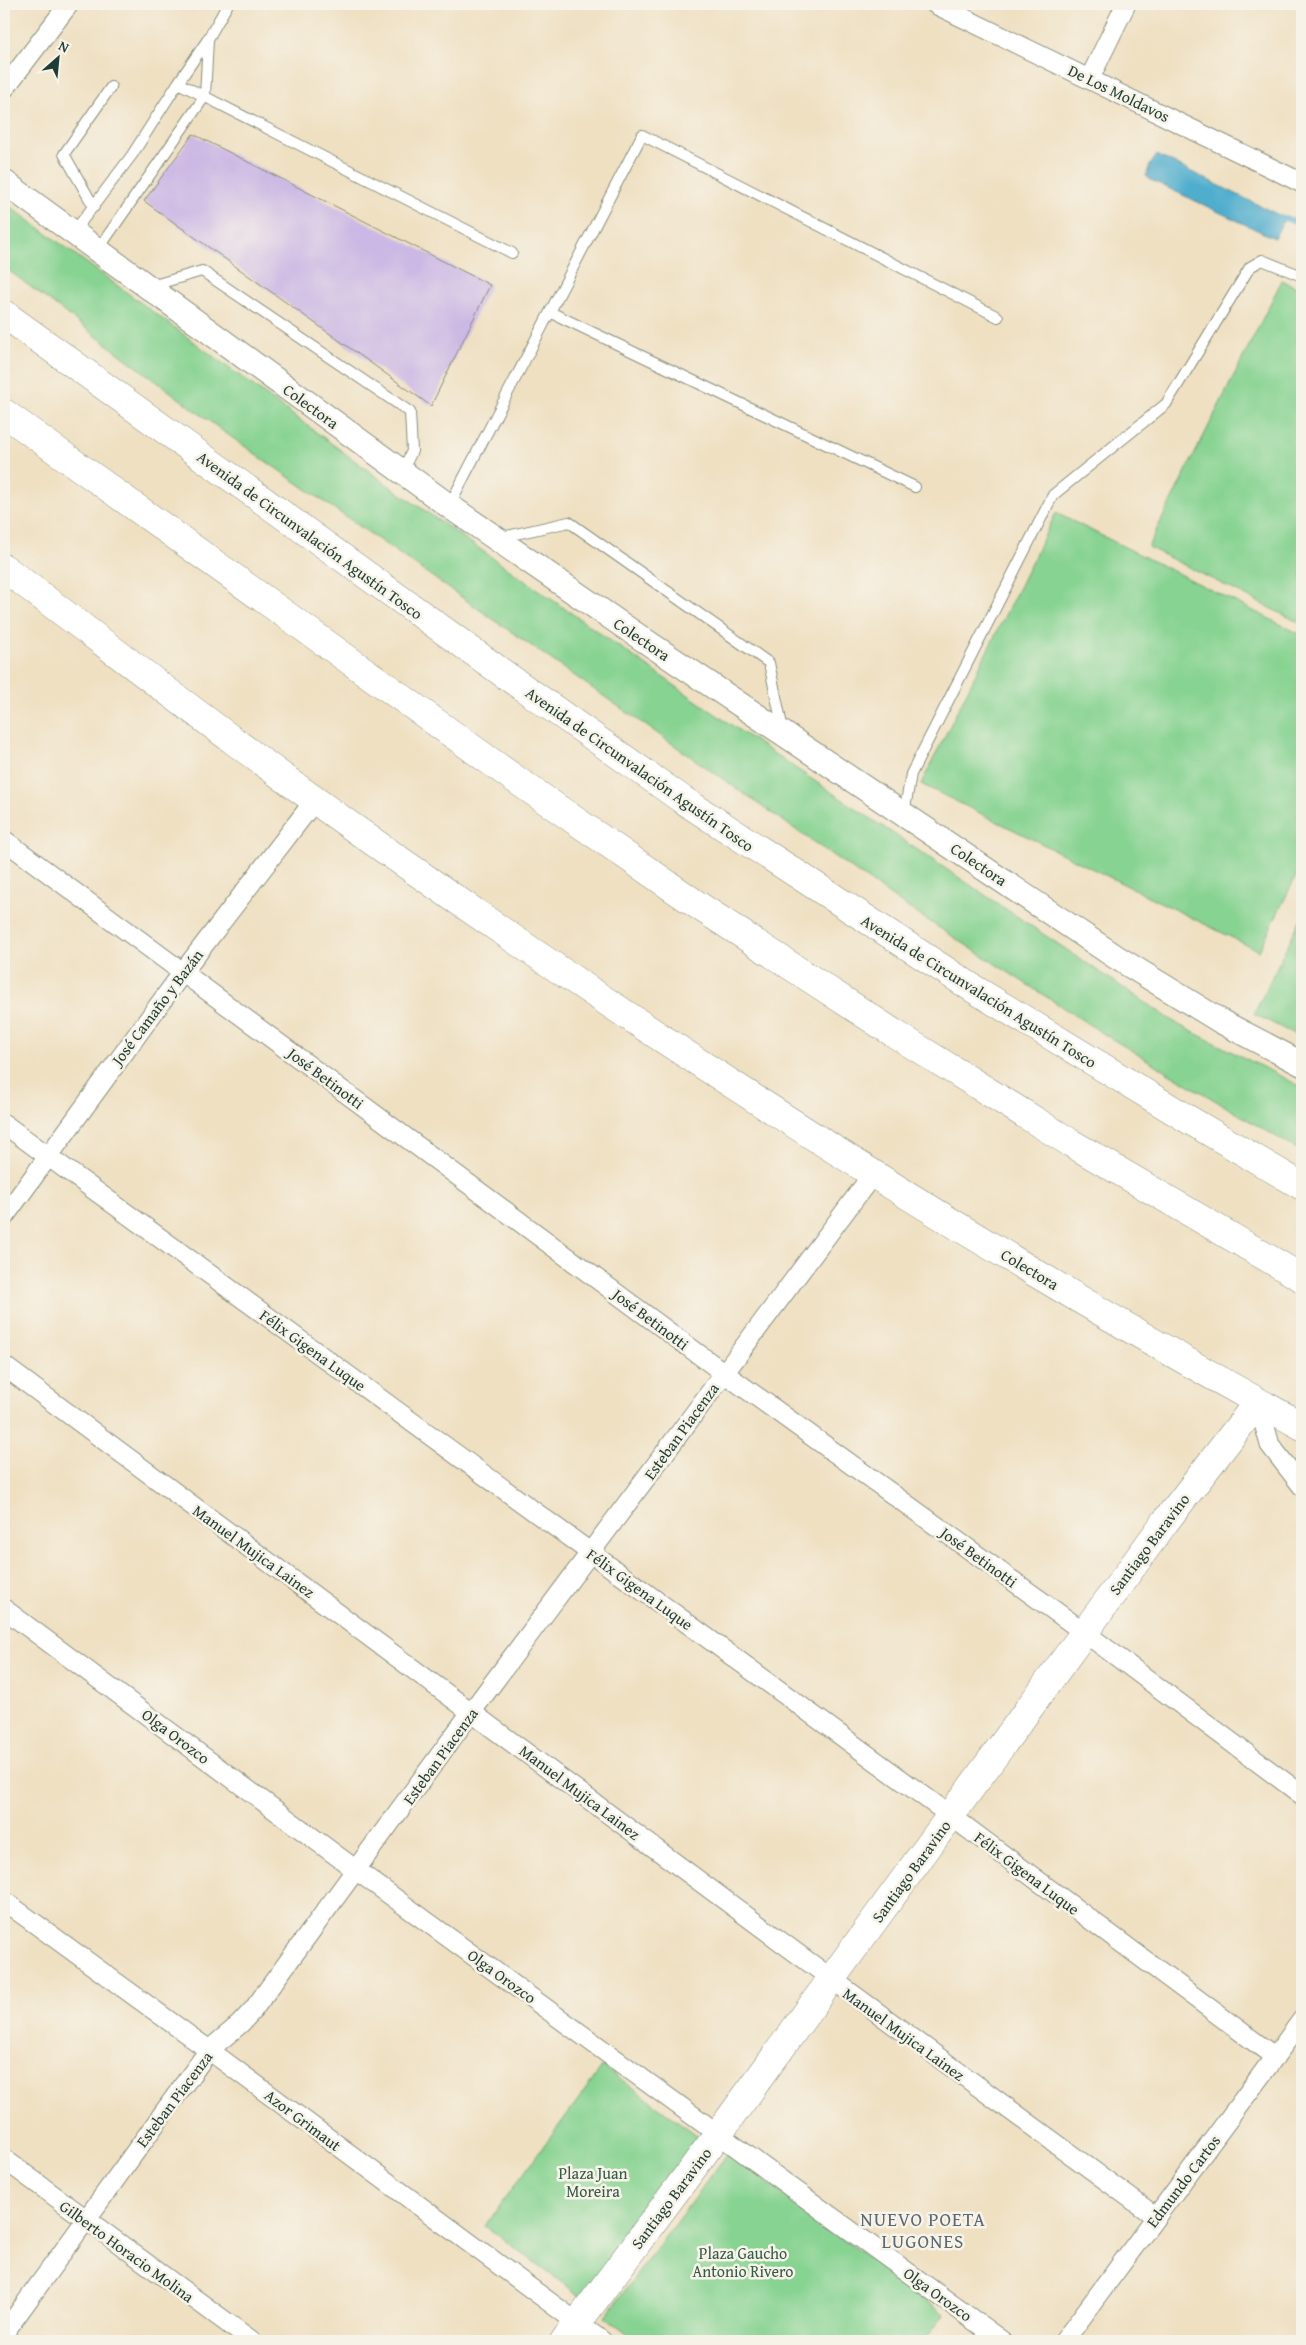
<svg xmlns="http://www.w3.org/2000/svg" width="1306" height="2345" font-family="'Gentium Book Plus',serif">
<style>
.green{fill:#87d392;stroke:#538863}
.water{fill:#50adce;stroke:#387581}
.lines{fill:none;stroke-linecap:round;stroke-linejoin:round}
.stream{stroke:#50adce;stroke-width:6}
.building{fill:#ccb8e4}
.service-casing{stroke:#878e7b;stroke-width:12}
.minor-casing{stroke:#878e7b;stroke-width:21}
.tertiary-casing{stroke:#878e7b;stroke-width:26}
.secondary-casing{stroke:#878e7b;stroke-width:29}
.motorway-casing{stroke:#878e7b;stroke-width:29}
.service{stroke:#fff;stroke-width:10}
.minor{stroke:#fff;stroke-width:19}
.tertiary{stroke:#fff;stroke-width:24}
.secondary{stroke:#fff;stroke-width:28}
.motorway{stroke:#fff;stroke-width:28}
.labels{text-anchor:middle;stroke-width:5;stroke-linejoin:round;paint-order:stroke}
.street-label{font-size:16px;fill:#1f3d34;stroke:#f7f3e8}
.park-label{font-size:16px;fill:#345b47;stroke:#f7f3e8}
.quarter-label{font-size:19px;letter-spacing:1px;fill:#5c6872;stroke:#f7f3e8}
</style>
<rect width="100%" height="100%" fill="#f7f3e8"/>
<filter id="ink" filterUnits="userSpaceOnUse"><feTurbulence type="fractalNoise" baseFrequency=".02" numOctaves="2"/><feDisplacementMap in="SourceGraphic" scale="10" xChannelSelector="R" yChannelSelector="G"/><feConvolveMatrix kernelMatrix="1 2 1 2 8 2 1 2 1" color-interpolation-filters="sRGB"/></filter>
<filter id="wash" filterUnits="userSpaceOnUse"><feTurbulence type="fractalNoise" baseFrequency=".0096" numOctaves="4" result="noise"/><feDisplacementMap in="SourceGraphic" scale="20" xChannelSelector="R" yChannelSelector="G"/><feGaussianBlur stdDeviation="1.12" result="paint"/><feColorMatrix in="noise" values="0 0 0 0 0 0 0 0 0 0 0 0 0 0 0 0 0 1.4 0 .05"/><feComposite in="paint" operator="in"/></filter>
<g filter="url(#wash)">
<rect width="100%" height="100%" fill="#efe0c2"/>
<path class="green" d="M 4,202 L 381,480 L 737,729 L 1179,1025 L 1302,1087 L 1302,1152 L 1107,1036 L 904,905 L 224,432 L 4,267 Z
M 1282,280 L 1302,290 L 1302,624 L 1148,547 Z
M 1056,513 L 1302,635 L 1302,864 L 1259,951 L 921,784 Z
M 1302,916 L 1302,1038 L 1254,1014 Z
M 603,2066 L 701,2138 L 583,2298 L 485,2226 Z
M 728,2153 L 944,2314 L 924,2341 L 636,2341 L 605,2317 Z"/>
<path class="water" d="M 1157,155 L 1285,218 L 1274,238 L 1151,180 L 1146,176 L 1150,165 Z"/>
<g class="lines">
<path class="stream" d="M 1285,218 L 1302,225"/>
</g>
<g id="blocks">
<path class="building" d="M 193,134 L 490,285 L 431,406 L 144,201 Z"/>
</g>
</g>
<g filter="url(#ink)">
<use href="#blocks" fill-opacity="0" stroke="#878e7b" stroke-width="1"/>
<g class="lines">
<defs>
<path id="service" d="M 178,83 L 512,253
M 94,207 L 64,154 L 111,87
M 73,233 L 132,155 L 178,83 L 208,39 L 228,4
M 97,251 L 205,96 L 208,40
M 151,286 L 202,271 L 410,412 L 412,451 L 402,472
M 550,312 L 915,487
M 449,506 L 642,135 L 998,317
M 498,538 L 569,522 L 769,663 L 783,730
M 904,814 L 911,774 L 1053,495 L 1166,404 L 1250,267 L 1262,260 L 1302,276"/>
<path id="minor" d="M 935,4 L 1302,183
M 1090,78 L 1126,4
M 4,89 L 69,4
M 4,840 L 724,1373 L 1084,1632 L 1302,1795
M 4,1124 L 951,1816 L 1275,2057
M 4,1217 L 183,972 L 315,800
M 4,1366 C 388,1649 770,1936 1156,2217
M 1258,1402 L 1270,1445 L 1302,1486
M 4,1609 L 356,1870 L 1002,2341
M 4,1901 L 209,2050 L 602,2341
M 4,2159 L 252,2341
M 4,2333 L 209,2050 L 240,2024 L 253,2010 L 472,1711 L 873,1174
M 1064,2341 L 1302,2020"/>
<path id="tertiary" d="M 4,182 L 449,506 L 638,636 L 1116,957 L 1222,1022 L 1302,1064"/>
<path id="secondary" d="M 4,568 C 127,660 249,755 375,843 C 674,1053 982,1250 1302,1426
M 564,2341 L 719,2133 L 1165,1522 L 1258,1402"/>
<path id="motorway" d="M 4,314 L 504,674 L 683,800 L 974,989 L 1191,1121 L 1302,1186
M 4,413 L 515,779 L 699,906 L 892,1032 L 1071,1143 L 1302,1278"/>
</defs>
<use href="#service" class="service-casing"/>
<use href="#minor" class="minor-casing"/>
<use href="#tertiary" class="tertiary-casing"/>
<use href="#secondary" class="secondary-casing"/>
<use href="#motorway" class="motorway-casing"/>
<use href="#service" class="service"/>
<use href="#minor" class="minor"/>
<use href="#tertiary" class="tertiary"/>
<use href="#secondary" class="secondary"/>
<use href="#motorway" class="motorway"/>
</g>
</g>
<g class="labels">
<g class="street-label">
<text transform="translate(1119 93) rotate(26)" y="6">De Los Moldavos</text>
<text transform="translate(311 406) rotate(36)" y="6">Colectora</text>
<text transform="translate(310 535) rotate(36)" y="6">Avenida de Circunvalación Agustín Tosco</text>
<text transform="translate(642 639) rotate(34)" y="6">Colectora</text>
<text transform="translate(640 769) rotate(35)" y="6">Avenida de Circunvalación Agustín Tosco</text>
<text transform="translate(979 864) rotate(34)" y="6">Colectora</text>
<text transform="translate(979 991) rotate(32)" y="6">Avenida de Circunvalación Agustín Tosco</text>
<text transform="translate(157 1007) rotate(-53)" y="6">José Camaño y Bazán</text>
<text transform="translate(326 1078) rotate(37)" y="6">José Betinotti</text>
<text transform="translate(1030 1269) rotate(31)" y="6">Colectora</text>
<text transform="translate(651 1319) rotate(37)" y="6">José Betinotti</text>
<text transform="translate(313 1350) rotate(36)" y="6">Félix Gigena Luque</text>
<text transform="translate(681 1431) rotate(-54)" y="6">Esteban Piacenza</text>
<text transform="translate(1149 1544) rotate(-53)" y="6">Santiago Baravino</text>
<text transform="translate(254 1551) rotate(36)" y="6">Manuel Mujica Lainez</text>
<text transform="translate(979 1557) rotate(36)" y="6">José Betinotti</text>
<text transform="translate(640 1589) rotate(36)" y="6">Félix Gigena Luque</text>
<text transform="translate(176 1736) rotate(37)" y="6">Olga Orozco</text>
<text transform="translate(440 1756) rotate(-54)" y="6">Esteban Piacenza</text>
<text transform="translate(580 1792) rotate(37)" y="6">Manuel Mujica Lainez</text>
<text transform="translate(911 1871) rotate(-54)" y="6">Santiago Baravino</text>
<text transform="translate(1027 1873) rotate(37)" y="6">Félix Gigena Luque</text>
<text transform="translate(502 1976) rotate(36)" y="6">Olga Orozco</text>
<text transform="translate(904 2034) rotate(36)" y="6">Manuel Mujica Lainez</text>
<text transform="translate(174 2099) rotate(-53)" y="6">Esteban Piacenza</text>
<text transform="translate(303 2120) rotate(37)" y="6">Azor Grimaut</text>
<text transform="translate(1183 2181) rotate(-53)" y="6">Edmundo Cartos</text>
<text transform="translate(671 2198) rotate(-53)" y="6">Santiago Baravino</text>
<text transform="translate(127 2251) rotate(36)" y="6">Gilberto Horacio Molina</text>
<text transform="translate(938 2294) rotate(36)" y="6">Olga Orozco</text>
</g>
<g class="park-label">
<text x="593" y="2179">Plaza Juan<tspan x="593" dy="18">Moreira</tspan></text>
<text x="743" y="2259">Plaza Gaucho<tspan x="743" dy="18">Antonio Rivero</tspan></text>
</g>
<g class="quarter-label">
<text x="923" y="2226">NUEVO POETA<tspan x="923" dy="22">LUGONES</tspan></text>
</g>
</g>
<rect width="1306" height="2345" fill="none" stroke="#f7f3e8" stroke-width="20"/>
<g transform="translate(58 58) rotate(27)" stroke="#f7f3e8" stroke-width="4" paint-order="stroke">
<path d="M0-4L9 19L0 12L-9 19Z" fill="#1f3d34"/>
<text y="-8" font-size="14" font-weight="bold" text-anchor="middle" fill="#1f3d34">N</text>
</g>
</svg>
